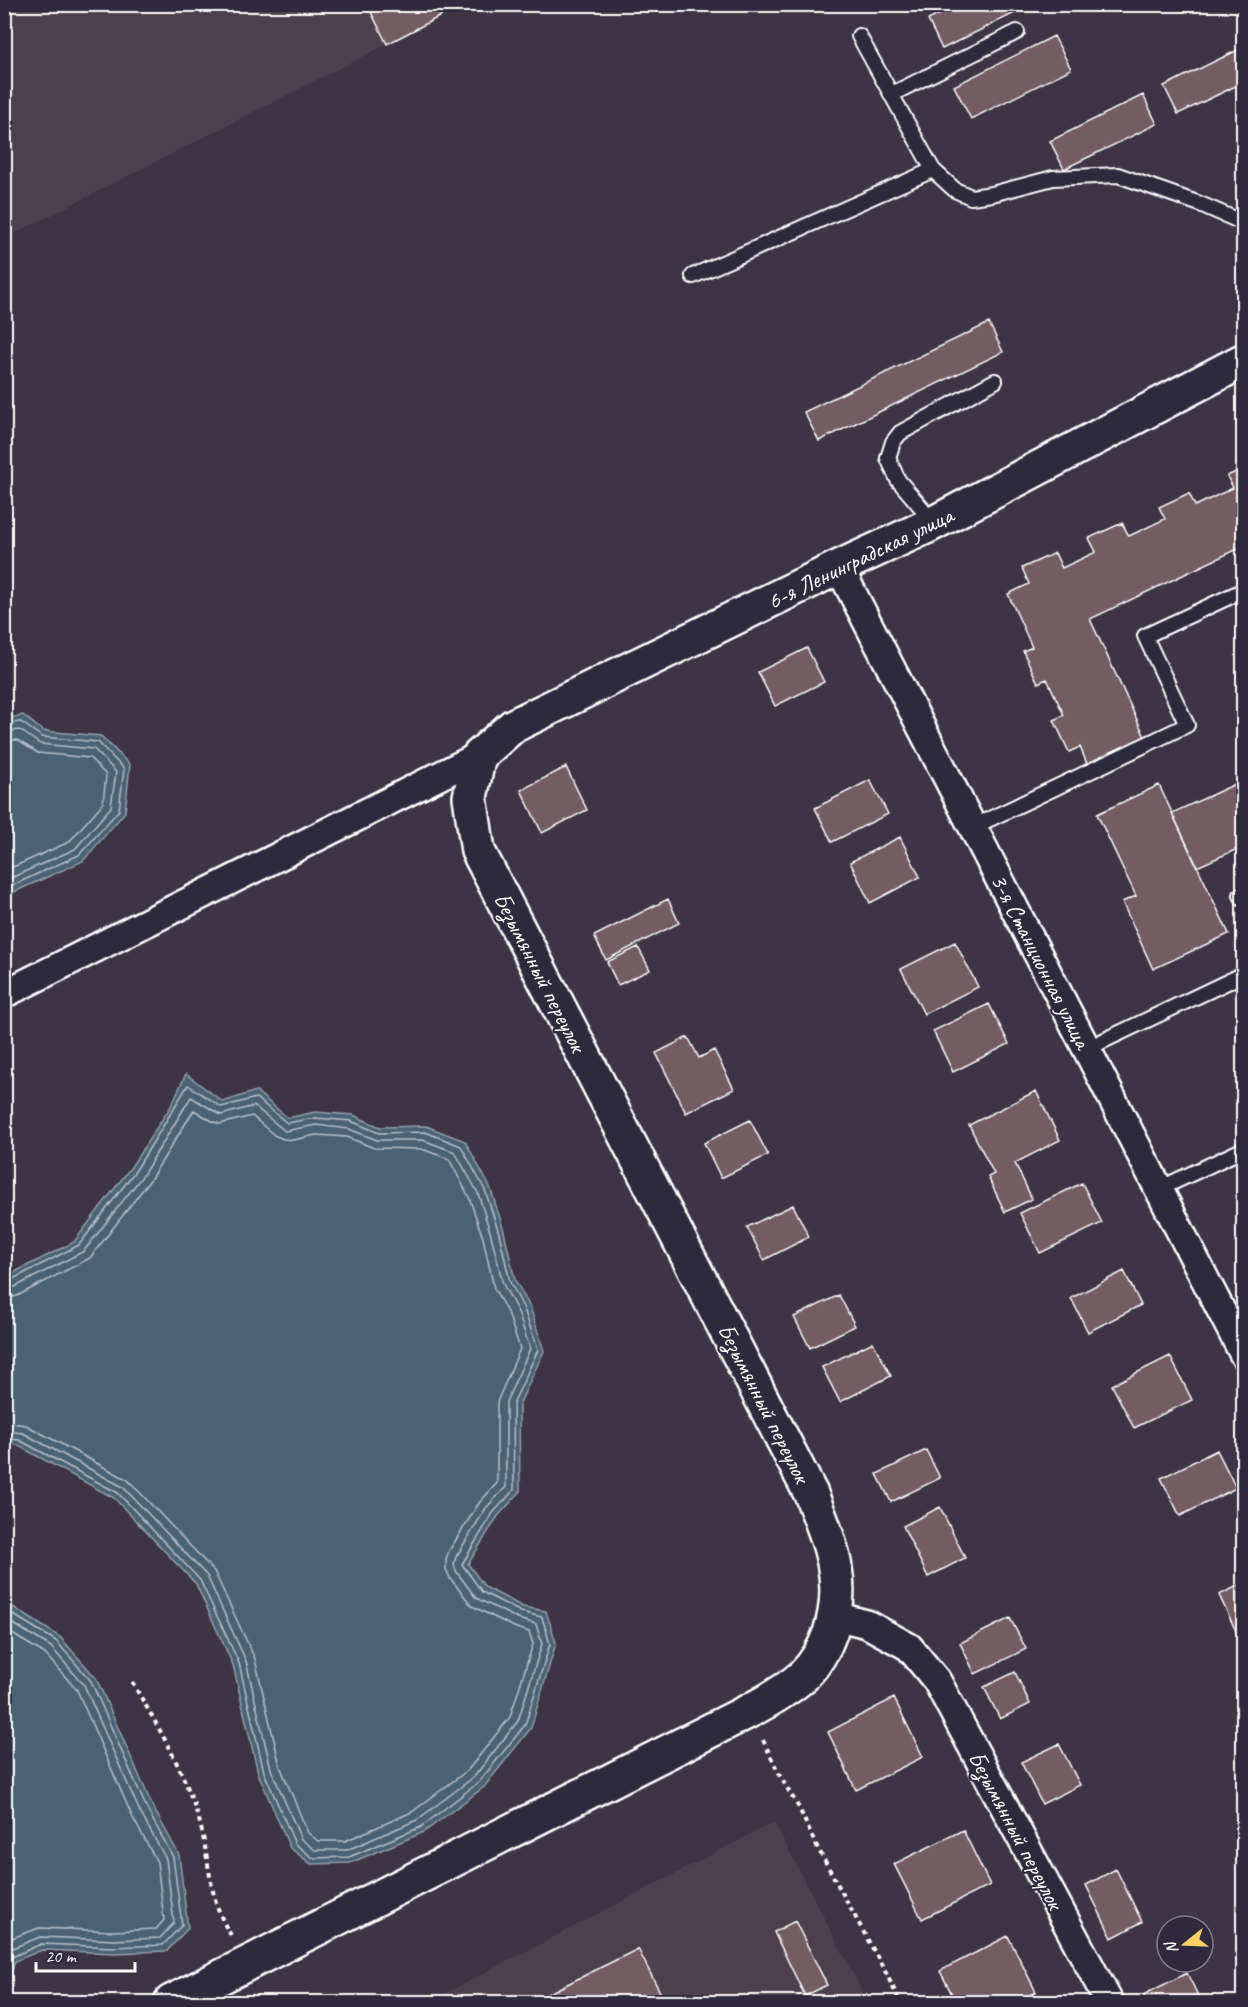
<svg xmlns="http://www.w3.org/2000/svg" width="1248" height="2007" font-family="Caveat,sans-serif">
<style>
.built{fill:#4d404d}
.water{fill:#4b6275;stroke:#93a1ac;stroke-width:1.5}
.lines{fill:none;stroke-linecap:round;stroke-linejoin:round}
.shore{stroke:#b7c0c8;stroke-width:1.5}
.building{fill:#735b62;stroke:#fff;stroke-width:1.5}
.service-casing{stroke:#fff;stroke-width:18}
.minor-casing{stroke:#fff;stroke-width:32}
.tertiary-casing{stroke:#fff;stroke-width:38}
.path{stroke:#fff;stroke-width:4;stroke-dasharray:4.5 4.5;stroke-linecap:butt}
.service{stroke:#2f2a3d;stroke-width:14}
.minor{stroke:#2f2a3d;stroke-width:27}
.tertiary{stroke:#2f2a3d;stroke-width:33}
.labels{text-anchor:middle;stroke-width:4.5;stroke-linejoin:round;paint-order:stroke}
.street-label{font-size:24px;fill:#fff;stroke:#2f2a3d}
</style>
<rect width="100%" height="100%" fill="#3d3444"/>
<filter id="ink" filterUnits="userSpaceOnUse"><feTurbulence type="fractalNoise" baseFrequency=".0167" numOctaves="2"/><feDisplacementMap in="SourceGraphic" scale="12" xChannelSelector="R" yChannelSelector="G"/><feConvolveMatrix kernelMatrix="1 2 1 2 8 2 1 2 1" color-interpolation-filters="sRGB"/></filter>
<g filter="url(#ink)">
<path class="built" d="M 5,5 L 464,5 L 6,238 Z
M 774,1822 L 868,2002 L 429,2002 Z"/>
<path class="water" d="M 23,715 L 43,731 L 101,736 L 130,765 L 125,812 L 83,861 L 5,896 L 5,719 Z
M 186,1074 L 223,1102 L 256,1091 L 288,1118 L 315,1112 L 353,1115 L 380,1127 L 426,1126 L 465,1141 L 490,1187 L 504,1231 L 515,1280 L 530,1307 L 544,1351 L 519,1405 L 520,1492 L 498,1516 L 468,1564 L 485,1587 L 523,1607 L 546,1611 L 556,1643 L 531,1728 L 484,1787 L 424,1832 L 350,1863 L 311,1864 L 290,1848 L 258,1773 L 233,1665 L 196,1584 L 114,1498 L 17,1445 L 5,1444 L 5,1277 L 74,1242 L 131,1167 L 171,1106 Z
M 5,1602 L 60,1637 L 96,1678 L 153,1807 L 179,1855 L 188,1928 L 167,1951 L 114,1953 L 42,1950 L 15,1961 L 5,1996 Z"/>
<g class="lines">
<path class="shore" d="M 4,724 L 21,722 L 42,737 L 98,742 L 124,769 L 119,810 L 79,855 L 4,889
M 4,732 L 20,730 L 40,744 L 94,749 L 116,772 L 111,807 L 75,849 L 4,881
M 4,741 L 17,740 L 38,753 L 90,758 L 106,775 L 103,803 L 69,842 L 4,871
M 4,1282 L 9,1281 L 79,1245 L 136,1170 L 188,1085 L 221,1107 L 256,1098 L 287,1123 L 315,1118 L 351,1121 L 379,1133 L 425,1132 L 461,1146 L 485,1190 L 499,1233 L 510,1282 L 524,1309 L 538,1350 L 513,1404 L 514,1490 L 493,1513 L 462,1564 L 482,1592 L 521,1612 L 542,1617 L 550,1644 L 525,1725 L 479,1782 L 421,1827 L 349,1857 L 313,1858 L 295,1844 L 264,1772 L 239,1663 L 200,1580 L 118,1493 L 19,1440 L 4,1438
M 4,1290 L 13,1288 L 84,1251 L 143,1175 L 191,1097 L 221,1115 L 254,1106 L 285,1131 L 316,1125 L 349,1129 L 377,1140 L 423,1140 L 455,1152 L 478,1193 L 491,1235 L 503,1284 L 518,1312 L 530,1349 L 506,1402 L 506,1487 L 486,1508 L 456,1557 L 454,1564 L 456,1571 L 476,1598 L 518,1619 L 536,1624 L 542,1644 L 518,1721 L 474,1777 L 417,1820 L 347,1850 L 315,1850 L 301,1839 L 271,1769 L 246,1661 L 207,1576 L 123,1487 L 23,1433 L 4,1431
M 4,1299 L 17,1296 L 90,1258 L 150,1180 L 194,1110 L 212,1121 L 220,1124 L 252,1116 L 274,1135 L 283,1139 L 293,1140 L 316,1135 L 347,1137 L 374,1148 L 422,1149 L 449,1159 L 469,1197 L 483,1238 L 494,1288 L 509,1316 L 520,1349 L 497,1402 L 497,1483 L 479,1503 L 449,1551 L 446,1559 L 446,1569 L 450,1578 L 472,1606 L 514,1627 L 529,1632 L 533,1644 L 510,1717 L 468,1770 L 412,1812 L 345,1841 L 318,1841 L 308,1833 L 280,1766 L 255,1659 L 214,1571 L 128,1480 L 26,1425 L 4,1422
M 4,1609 L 56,1641 L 91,1681 L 147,1809 L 173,1857 L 182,1925 L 163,1945 L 114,1947 L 41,1944 L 12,1957 L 4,1976
M 4,1618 L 51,1647 L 84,1685 L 140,1812 L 166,1859 L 174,1923 L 160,1938 L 114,1940 L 40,1937 L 10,1949 L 4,1953
M 4,1629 L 45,1654 L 77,1690 L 132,1816 L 157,1862 L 164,1920 L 156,1929 L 114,1931 L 39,1928 L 4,1941"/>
</g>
<path class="building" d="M 367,4 L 464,4 L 387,44 Z
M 960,4 L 1018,4 L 1021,10 L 942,49 L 928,20 Z
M 1054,36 L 1071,69 L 971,119 L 954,86 Z
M 1244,47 L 1244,82 L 1178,114 L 1164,86 Z
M 1143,95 L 1157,124 L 1064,169 L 1050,141 Z
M 989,323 L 1003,352 L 819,441 L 804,412 Z
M 1244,468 L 1244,546 L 1090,619 L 1145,737 L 1087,764 L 1080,747 L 1069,752 L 1054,720 L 1064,715 L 1047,679 L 1038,683 L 1023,651 L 1032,647 L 1008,594 L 1029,584 L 1022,568 L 1055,553 L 1062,568 L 1096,552 L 1089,538 L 1122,523 L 1129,536 L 1165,519 L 1159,507 L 1189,493 L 1195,506 L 1233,488 L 1227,476 Z
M 807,648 L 824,682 L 775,706 L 758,672 Z
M 566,767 L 587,810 L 542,833 L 521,790 Z
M 870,780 L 888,814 L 832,842 L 815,808 Z
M 1244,780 L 1244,846 L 1197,867 L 1172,813 Z
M 1159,785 L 1229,934 L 1153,969 L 1122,902 L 1136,896 L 1097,814 Z
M 900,837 L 920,877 L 870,903 L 850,862 Z
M 668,899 L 679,923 L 606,960 L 594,936 Z
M 955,942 L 978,987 L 924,1014 L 901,969 Z
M 638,947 L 650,970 L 618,985 L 607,962 Z
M 989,1004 L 1009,1044 L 953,1072 L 933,1031 Z
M 688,1037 L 699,1058 L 714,1050 L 734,1089 L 686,1113 L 656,1053 Z
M 1036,1091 L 1060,1140 L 1015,1163 L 1032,1199 L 1005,1212 L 988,1177 L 994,1174 L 969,1125 Z
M 750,1120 L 768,1155 L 721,1178 L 704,1143 Z
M 1082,1183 L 1102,1223 L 1040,1253 L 1020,1213 Z
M 793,1205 L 809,1237 L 764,1260 L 747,1227 Z
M 1124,1271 L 1141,1305 L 1088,1332 L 1071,1298 Z
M 839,1295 L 855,1326 L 810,1348 L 794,1317 Z
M 873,1342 L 891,1376 L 840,1402 L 822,1367 Z
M 1170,1356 L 1192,1400 L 1134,1428 L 1112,1385 Z
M 926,1450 L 940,1478 L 891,1502 L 877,1474 Z
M 1217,1450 L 1236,1488 L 1180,1516 L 1161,1478 Z
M 940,1507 L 965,1558 L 928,1577 L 903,1526 Z
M 1244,1583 L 1244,1627 L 1236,1631 L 1219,1595 Z
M 1010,1618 L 1026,1649 L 975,1674 L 960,1643 Z
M 1015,1672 L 1030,1704 L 1000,1719 L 984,1687 Z
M 894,1698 L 923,1757 L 856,1790 L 828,1732 Z
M 1059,1744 L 1080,1785 L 1042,1804 L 1021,1762 Z
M 963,1830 L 990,1885 L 922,1919 L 894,1864 Z
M 1116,1869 L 1142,1922 L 1112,1938 L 1086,1885 Z
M 795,1921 L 827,1985 L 805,1996 L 774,1932 Z
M 1008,1936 L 1036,1992 L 1015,2002 L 956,2002 L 940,1971 Z
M 638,1949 L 665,2002 L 531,2002 Z
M 1187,1973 L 1201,2002 L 1147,2002 L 1143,1995 Z"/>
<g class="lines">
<defs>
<path id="service" d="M 859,36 L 933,170 L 955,190 L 971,197 L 992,194 L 1053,178 L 1118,175 L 1200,204 L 1244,223
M 892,94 L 1017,32
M 693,276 L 933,170
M 930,525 L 921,507 L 898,480 L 888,458 L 893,442 L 900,433 L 995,381
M 973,827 L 1187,725 L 1145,636 L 1244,590
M 1244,894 L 1241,895 L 1244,900
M 1086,1049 L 1244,974
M 1159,1189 L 1244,1149"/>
<path id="minor" d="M 839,567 L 1244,1355
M 4,994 L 479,756
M 835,1616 L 867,1624 L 909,1647 L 937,1681 L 1109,2002"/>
<path id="tertiary" d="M 171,2002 L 749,1711 C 768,1701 787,1690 803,1676 C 816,1663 824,1650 830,1633 C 847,1581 830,1543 811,1494 L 478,851 L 470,797 L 479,756 L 513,726 L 839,567 L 930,525 L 1244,360"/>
</defs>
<use href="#service" class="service-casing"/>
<use href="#minor" class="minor-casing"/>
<use href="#tertiary" class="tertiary-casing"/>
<path class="path" d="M 132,1682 C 158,1726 184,1770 199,1820 C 210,1858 208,1901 231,1935
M 763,1740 L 780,1776 L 799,1808 L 814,1841 L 887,1975 L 900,2002"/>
<use href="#service" class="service"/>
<use href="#minor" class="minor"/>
<use href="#tertiary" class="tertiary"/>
</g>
</g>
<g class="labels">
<g class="street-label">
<text transform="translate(860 558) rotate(-26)" y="8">6-я Ленинградская улица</text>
<text transform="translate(1041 961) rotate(63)" y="8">3-я Станционная улица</text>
<text transform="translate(540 972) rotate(63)" y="8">Безымянный переулок</text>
<text transform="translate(764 1403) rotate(63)" y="8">Безымянный переулок</text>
<text transform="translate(1016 1830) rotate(62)" y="8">Безымянный переулок</text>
</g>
</g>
<rect width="1248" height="2007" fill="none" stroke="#2f2a3d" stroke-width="24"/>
<rect x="12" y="12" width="1224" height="1983" fill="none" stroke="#fff" stroke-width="2" filter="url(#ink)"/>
<g transform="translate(1185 1944) rotate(252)"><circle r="28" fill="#2f2a3d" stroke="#827f8b" stroke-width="1.5"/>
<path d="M0-4.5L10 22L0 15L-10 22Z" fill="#ffd166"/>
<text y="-9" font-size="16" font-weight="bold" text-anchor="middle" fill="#ffffff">N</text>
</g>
<path d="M36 1962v9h99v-9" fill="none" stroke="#ffffff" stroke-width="3"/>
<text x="45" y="1962" font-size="18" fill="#ffffff" stroke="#2f2a3d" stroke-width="4.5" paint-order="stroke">20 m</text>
</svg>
